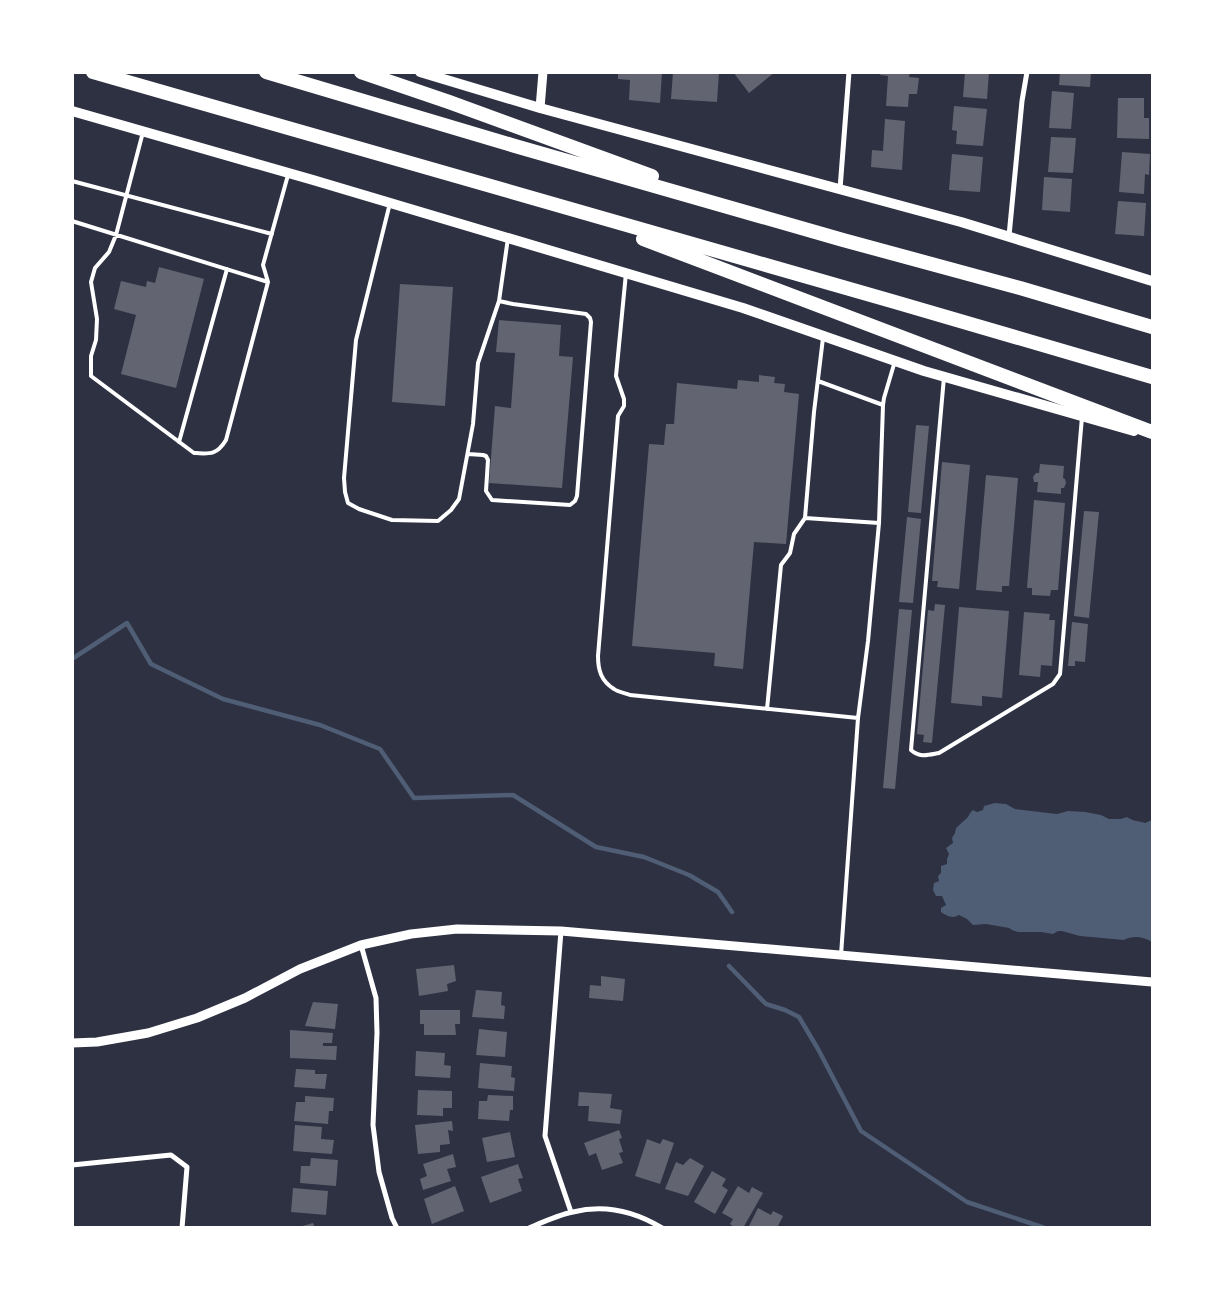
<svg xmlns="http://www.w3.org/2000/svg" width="1225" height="1300" font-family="Merriweather,serif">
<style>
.water{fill:#4f5d75}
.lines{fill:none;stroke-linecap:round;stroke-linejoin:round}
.stream{stroke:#4f5d75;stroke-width:4.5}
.building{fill:#626471}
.service{stroke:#fff;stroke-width:4}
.minor{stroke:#fff;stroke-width:5}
.tertiary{stroke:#fff;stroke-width:9}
.secondary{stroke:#fff;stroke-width:10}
.motorway{stroke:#fff;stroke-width:14}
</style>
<rect width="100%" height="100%" fill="#2d3142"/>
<path class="water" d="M 995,803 L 1006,804 L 1015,809 L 1023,810 L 1057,814 L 1068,811 L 1085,812 L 1101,815 L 1109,819 L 1121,819 L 1127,817 C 1132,821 1139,821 1145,823 L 1152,820 L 1152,942 C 1143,937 1134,935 1124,940 L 1080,936 L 1069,933 L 1062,931 L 1058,931 L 1053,934 L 1041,932 L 1018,932 L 1012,930 L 1009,928 L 986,924 L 973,925 L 967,919 L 959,915 C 952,919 947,916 941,912 L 941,908 L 946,905 L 942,896 L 936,896 L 933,890 L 934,883 L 939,881 L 938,876 L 941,873 L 941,866 L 947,864 L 947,859 L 949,854 L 946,848 L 953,843 L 952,838 L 955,833 L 956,828 L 968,817 L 970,813 L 973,810 L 977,812 L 983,810 L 984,806 Z"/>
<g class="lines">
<path class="stream" d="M 72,659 L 127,623 L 151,664 L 223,699 L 320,725 L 380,749 L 414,798 L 513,795 L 596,847 L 644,857 L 689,875 L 718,892 L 732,912
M 729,966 L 766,1004 L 785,1010 L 799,1017 L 818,1049 L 861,1131 L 967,1202 L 1045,1228"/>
</g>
<path class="building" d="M 618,72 L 662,72 L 660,103 L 629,100 L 630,80 L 618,79 Z
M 673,72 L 719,72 L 717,102 L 671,99 Z
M 733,72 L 775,72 L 749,93 Z
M 880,72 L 910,72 L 909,77 L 919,78 L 917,94 L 909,94 L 908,107 L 886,106 L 888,76 L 880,75 Z
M 965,72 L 989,72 L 987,99 L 963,97 Z
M 1060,72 L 1091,72 L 1090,87 L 1059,85 Z
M 1052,91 L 1074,93 L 1071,129 L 1049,128 Z
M 1118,98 L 1144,98 L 1144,118 L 1149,118 L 1149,139 L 1117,138 Z
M 954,106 L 987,109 L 983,146 L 956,144 L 957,131 L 952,130 Z
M 885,119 L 905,121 L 902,170 L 871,167 L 872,150 L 883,151 Z
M 1051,137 L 1076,138 L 1073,173 L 1048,172 Z
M 1122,152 L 1150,154 L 1149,175 L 1145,174 L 1144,194 L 1119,192 Z
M 952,154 L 983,157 L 980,192 L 949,190 Z
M 1044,177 L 1072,179 L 1070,212 L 1042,210 Z
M 1118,201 L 1146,203 L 1144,236 L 1115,234 Z
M 159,267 L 204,279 L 176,388 L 121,374 L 136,315 L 114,309 L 121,281 L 146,287 L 147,281 L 155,283 Z
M 400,284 L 453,287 L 445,406 L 392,402 Z
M 499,320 L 561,325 L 559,356 L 573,357 L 562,488 L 489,483 L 495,406 L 511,408 L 515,353 L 496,352 Z
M 759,375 L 775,377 L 774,383 L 785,384 L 784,392 L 799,394 L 786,544 L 754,542 L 743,669 L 714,666 L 715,653 L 632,646 L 649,444 L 664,445 L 666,424 L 674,424 L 677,383 L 737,389 L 738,380 L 759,382 Z
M 916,425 L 929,426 L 921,513 L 908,512 Z
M 942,462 L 970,465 L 959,589 L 937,587 L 938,581 L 932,581 Z
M 1040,464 L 1064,466 L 1063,478 L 1065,479 L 1066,483 L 1064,488 L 1061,488 L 1061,494 L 1037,492 L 1038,482 L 1034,482 L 1033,477 L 1036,473 L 1039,473 Z
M 986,475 L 1018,478 L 1009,586 L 1002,586 L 1002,592 L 976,590 Z
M 1034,500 L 1065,503 L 1058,590 L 1051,590 L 1050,596 L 1032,595 L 1032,588 L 1027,588 Z
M 1084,511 L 1099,512 L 1089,618 L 1074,616 Z
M 907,517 L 921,519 L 913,603 L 899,602 Z
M 935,604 L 945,605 L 932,743 L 923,742 L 924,735 L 917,734 L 928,610 L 934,611 Z
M 959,607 L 1009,611 L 1002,698 L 982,696 L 982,706 L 951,703 Z
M 899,609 L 912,610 L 895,789 L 883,788 Z
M 1024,612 L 1050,614 L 1049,620 L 1055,620 L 1052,666 L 1041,665 L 1040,677 L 1019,675 Z
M 1072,622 L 1088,624 L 1085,662 L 1075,661 L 1075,666 L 1068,666 Z
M 454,965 L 456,981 L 447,984 L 448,991 L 419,996 L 416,969 Z
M 601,976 L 625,979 L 623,1001 L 589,998 L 590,985 L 601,986 Z
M 476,990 L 502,992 L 501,1005 L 505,1006 L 504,1019 L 472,1017 Z
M 313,1002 L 338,1004 L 335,1029 L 305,1026 Z
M 420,1010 L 460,1010 L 460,1024 L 455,1024 L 456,1035 L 424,1035 L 424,1024 L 420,1024 Z
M 479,1029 L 507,1032 L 505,1057 L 476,1055 Z
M 290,1030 L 333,1033 L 332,1043 L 323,1043 L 323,1046 L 337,1046 L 336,1060 L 290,1058 Z
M 416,1051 L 445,1053 L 444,1065 L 451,1066 L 450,1078 L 415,1076 Z
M 480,1063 L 512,1066 L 511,1077 L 515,1078 L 514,1091 L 478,1088 Z
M 296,1069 L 315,1070 L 315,1074 L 327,1074 L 325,1089 L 294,1087 Z
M 418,1090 L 452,1091 L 452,1108 L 443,1108 L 443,1116 L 417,1115 Z
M 579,1092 L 612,1094 L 610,1108 L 622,1110 L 620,1124 L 588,1121 L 589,1106 L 578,1106 Z
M 488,1095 L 513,1096 L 513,1110 L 510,1110 L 509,1121 L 478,1119 L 479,1101 L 487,1101 Z
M 305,1096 L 334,1098 L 333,1111 L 329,1111 L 328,1124 L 294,1121 L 296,1102 L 305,1102 Z
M 452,1121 L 453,1131 L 448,1130 L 450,1144 L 440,1145 L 440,1152 L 418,1154 L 415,1125 Z
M 295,1125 L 322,1127 L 321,1139 L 334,1140 L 332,1154 L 293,1151 Z
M 619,1130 L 622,1138 L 619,1139 L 623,1152 L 619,1153 L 623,1163 L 602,1170 L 596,1153 L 589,1156 L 584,1143 Z
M 510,1132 L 515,1157 L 487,1162 L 482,1138 Z
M 647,1139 L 660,1144 L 663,1139 L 674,1143 L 660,1184 L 635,1176 Z
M 453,1154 L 456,1167 L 447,1169 L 451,1181 L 423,1190 L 420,1179 L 427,1176 L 423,1164 Z
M 311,1158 L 338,1160 L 336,1186 L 300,1183 L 301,1166 L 310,1166 Z
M 690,1158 L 704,1166 L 688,1196 L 665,1189 L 676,1162 L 683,1165 Z
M 518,1164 L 523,1178 L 518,1179 L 522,1191 L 490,1203 L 481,1177 Z
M 712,1171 L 726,1179 L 722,1186 L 728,1190 L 715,1214 L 694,1202 Z
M 455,1186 L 464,1211 L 432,1224 L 424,1199 Z
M 738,1186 L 749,1193 L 752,1187 L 763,1193 L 743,1228 L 735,1228 L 730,1224 L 733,1219 L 722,1213 Z
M 293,1188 L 328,1191 L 326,1215 L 291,1212 Z
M 758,1208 L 771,1215 L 773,1211 L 783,1216 L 777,1228 L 748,1228 Z
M 313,1223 L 315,1228 L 299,1228 L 299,1227 Z"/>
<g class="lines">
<path class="service" d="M 143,132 L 116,235 L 109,252 L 95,268 L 91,282 L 97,319 L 96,340 L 91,356 L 91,376 L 194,453 C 210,454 217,455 226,440 L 268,282 L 263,265 L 288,175
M 72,181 L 272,234
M 390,203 L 356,340 L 344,478 L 345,492 L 348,503 L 359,509 L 392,520 L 438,521 L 451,510 L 459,499 L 473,424 L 478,363 L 499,301 L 508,238
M 72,221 L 268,282
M 626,273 L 616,376 L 624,399 L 624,406 L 618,416 L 598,656 C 598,670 601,681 614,689 C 618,692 625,693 630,695 L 858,718 L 841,955
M 944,377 L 911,750 C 920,758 928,755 939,753 L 1053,684 L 1060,674 L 1082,417
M 818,381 L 883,405
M 179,442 L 227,269
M 468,454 L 483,455 L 486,456 L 488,460 L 486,491 L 492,500 L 570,505 L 575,501 L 577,496 L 591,322 L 590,318 L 586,314 L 513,304 L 499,301
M 805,518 L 879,523
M 767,709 L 781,565 L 790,553 L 794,534 L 805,518 L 814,412 L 823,338
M 858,718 L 868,641 L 879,523 L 883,405 L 884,398 L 895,361"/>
<path class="minor" d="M 840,189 L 849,72
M 1009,236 L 1022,101 L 1027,72
M 561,931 L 545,1136 L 571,1212
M 361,945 L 376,998 L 377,1033 L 373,1125 L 379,1172 L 392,1218 L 397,1228
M 72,1165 L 171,1155 L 187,1167 L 182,1228
M 529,1228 C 543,1222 558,1215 573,1212 C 605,1204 634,1211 662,1228"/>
<path class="tertiary" d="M 540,108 L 543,72
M 72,1043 L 97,1042 L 148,1033 L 197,1018 L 245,998 L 300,969 L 361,945 L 411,934 L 457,929 L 561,931 L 1152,982"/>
<path class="secondary" d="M 420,72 L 540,108 L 961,222 L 1152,281
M 72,111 L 313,180 L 743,308 L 924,371 L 1134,431"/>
<path class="motorway" d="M 93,72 L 895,302 L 1152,377
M 266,72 L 515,146 L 843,240 L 1020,288 L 1152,327
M 361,72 L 449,102 L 652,176
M 643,239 L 1152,432"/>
</g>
<rect width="1225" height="1300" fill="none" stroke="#ffffff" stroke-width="148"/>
</svg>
